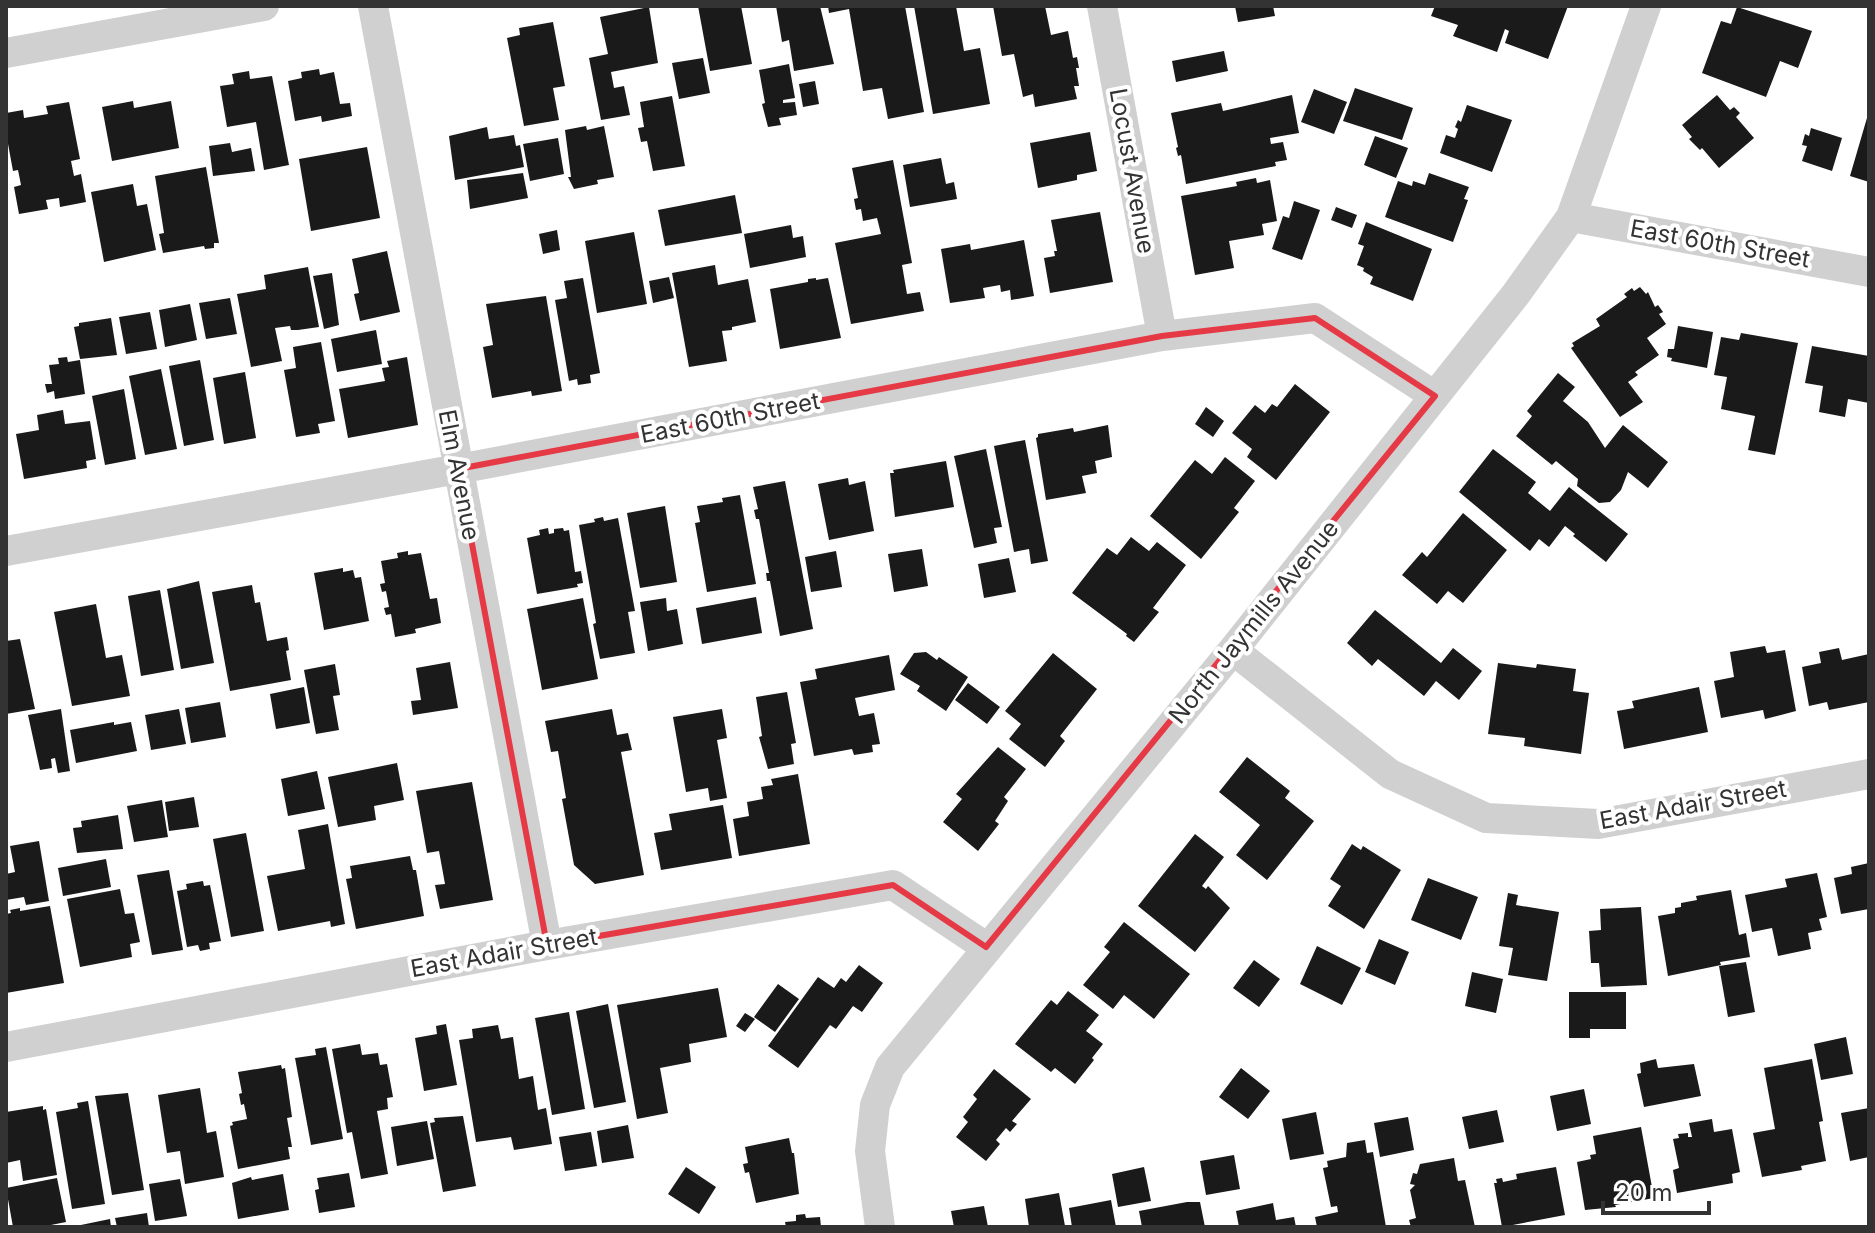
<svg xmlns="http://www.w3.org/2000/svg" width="1875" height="1233" font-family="Inter,sans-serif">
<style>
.building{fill:#1a1a1a}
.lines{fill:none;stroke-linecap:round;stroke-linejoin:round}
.street{stroke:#d0d0d0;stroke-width:30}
.marked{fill:none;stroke:#e63946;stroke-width:6;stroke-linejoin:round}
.labels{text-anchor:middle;stroke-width:8;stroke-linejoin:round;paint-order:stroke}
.street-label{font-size:24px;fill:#333;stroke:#fff}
</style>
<rect width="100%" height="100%" fill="#fff"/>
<path class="building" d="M 698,6 L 741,6 L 752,64 L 710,71 Z
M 776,6 L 820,6 L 834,64 L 794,71 L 789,40 L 782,42 Z
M 828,6 L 905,6 L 924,112 L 888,119 L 882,88 L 863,91 L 849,9 L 829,13 Z
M 914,6 L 956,6 L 964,51 L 980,48 L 990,104 L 933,114 Z
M 993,6 L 1045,6 L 1051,35 L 1068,31 L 1073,58 L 1077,57 L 1079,68 L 1076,68 L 1079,86 L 1074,86 L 1077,99 L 1035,107 L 1033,94 L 1023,97 L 1014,54 L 1002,56 Z
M 1235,6 L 1273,6 L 1275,16 L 1238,22 Z
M 1435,6 L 1568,6 L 1548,59 L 1505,43 L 1509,31 L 1505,29 L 1497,52 L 1453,36 L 1458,25 L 1431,16 Z
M 649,7 L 658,63 L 611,72 L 614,88 L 624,86 L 630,115 L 601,120 L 589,58 L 608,54 L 600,17 Z
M 1737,7 L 1812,31 L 1798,68 L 1780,61 L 1766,97 L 1702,73 L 1721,21 L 1731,24 Z
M 553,22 L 565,86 L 553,88 L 559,120 L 524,126 L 507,38 L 520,35 L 519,28 Z
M 1224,51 L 1228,71 L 1176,82 L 1172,61 Z
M 703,58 L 710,93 L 679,99 L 672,63 Z
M 789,64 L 795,98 L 783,100 L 783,103 L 795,102 L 797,115 L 779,118 L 781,125 L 768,127 L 762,104 L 765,103 L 759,70 Z
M 319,69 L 320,75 L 334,72 L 340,104 L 350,103 L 352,116 L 322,122 L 321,116 L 295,121 L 288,81 L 302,78 L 301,72 Z
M 249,71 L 250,79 L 272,76 L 289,165 L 264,170 L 256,122 L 227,127 L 220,86 L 234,84 L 232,74 Z
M 815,81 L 819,104 L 803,107 L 799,84 Z
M 1355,88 L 1413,108 L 1402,140 L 1343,121 Z
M 1314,89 L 1347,102 L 1334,134 L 1301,122 Z
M 1292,95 L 1299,133 L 1270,138 L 1271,144 L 1283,142 L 1287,160 L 1275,162 L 1276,166 L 1186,184 L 1181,155 L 1178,156 L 1176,148 L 1178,147 L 1171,113 L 1221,103 L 1223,111 Z
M 1717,95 L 1730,110 L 1734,107 L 1740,113 L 1736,117 L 1754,138 L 1719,168 L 1702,148 L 1700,150 L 1689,139 L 1692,137 L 1682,125 Z
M 672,96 L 685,166 L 653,171 L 647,141 L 641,142 L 638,128 L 644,127 L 640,102 Z
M 133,101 L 134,108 L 171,101 L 179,148 L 112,161 L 102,107 Z
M 69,102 L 80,159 L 71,161 L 74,176 L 81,174 L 86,202 L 60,207 L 59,198 L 46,200 L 48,209 L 19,214 L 14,187 L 21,185 L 18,170 L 13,171 L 6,133 L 6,113 L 23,110 L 24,118 L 48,114 L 46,106 Z
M 1467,105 L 1512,120 L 1492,172 L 1440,153 L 1446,135 L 1455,138 L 1458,129 L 1455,127 L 1458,120 L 1461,122 Z
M 1869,111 L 1869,182 L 1850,176 Z
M 586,126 L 587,130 L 604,126 L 614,177 L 597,180 L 598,184 L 574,189 L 568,177 L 571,177 L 565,130 Z
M 487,127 L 489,139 L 514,135 L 516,146 L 520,145 L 524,167 L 455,180 L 449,136 Z
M 1811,128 L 1842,138 L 1832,171 L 1802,161 L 1807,146 L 1802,145 L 1805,134 L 1809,136 Z
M 1090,132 L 1097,171 L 1077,175 L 1077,180 L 1038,188 L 1030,143 Z
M 1375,136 L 1408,148 L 1396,178 L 1364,165 Z
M 558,138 L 564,174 L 530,181 L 523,144 Z
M 230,143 L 232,152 L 251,148 L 255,171 L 213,176 L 209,146 Z
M 367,147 L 380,218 L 311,231 L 299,159 Z
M 941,158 L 946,184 L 954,182 L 957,199 L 910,207 L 903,165 Z
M 893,160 L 912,263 L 902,265 L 907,294 L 920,292 L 924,311 L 851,324 L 835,243 L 881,234 L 877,218 L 863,221 L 861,209 L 856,210 L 854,199 L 858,198 L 852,168 Z
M 206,167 L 219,243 L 214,243 L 214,248 L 205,249 L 204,246 L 163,253 L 159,234 L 164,233 L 155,176 Z
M 523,173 L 528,198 L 470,209 L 467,180 Z
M 1429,173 L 1469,187 L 1464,199 L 1468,200 L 1453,242 L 1385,217 L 1398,181 L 1412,186 L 1413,181 L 1425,185 Z
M 1256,178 L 1257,183 L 1270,180 L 1277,221 L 1262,224 L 1264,235 L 1229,241 L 1234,268 L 1195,275 L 1181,196 L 1237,186 L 1236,182 Z
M 133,184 L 137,206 L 147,204 L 156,250 L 104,262 L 91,192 Z
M 735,195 L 742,233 L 665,246 L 658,210 Z
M 1294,201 L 1320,210 L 1302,260 L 1272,249 L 1283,216 L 1289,218 Z
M 1336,207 L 1357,215 L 1352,228 L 1331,220 Z
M 1100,212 L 1113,282 L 1050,293 L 1044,258 L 1055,256 L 1054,251 L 1057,251 L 1051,220 Z
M 1366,222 L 1432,249 L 1413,301 L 1370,284 L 1373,277 L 1363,271 L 1364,268 L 1357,265 L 1364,246 L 1358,244 Z
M 791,225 L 793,238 L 803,236 L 806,257 L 750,268 L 744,234 Z
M 557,230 L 560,250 L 543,254 L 539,234 Z
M 634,232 L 647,304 L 597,313 L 585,241 Z
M 1024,240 L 1034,296 L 1011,300 L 1010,290 L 1001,292 L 1000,285 L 983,288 L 985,298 L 950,303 L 941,249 L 970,244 L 971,250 Z
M 387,251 L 400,312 L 360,321 L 354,294 L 359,293 L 352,259 Z
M 715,265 L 718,285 L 748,279 L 756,322 L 732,327 L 732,330 L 722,331 L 727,361 L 689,367 L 672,273 Z
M 308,267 L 319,327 L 298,330 L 291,330 L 290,326 L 275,328 L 282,361 L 251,367 L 237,294 L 266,289 L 264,275 Z
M 332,273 L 339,325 L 324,329 L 313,276 Z
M 669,277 L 674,298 L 653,303 L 649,281 Z
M 583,278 L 600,373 L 590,375 L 591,383 L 578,385 L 577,379 L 569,381 L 555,300 L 567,298 L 564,281 Z
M 816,278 L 816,280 L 828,278 L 841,338 L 780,349 L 770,289 L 808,282 L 808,279 Z
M 1640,287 L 1646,294 L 1648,292 L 1655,307 L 1658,305 L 1663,312 L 1659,314 L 1666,324 L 1647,338 L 1659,355 L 1635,372 L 1638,375 L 1628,382 L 1643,402 L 1620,417 L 1571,348 L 1574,346 L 1572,343 L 1600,326 L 1596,319 L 1627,297 L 1624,294 L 1632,288 L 1634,291 Z
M 546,296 L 562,391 L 532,396 L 531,391 L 492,398 L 483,347 L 493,345 L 486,304 Z
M 230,298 L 237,334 L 206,339 L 199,303 Z
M 190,304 L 197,340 L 165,347 L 159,310 Z
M 150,312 L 157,349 L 126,354 L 119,317 Z
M 111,318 L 117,355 L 80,359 L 74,327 L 79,326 L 79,323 Z
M 1678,326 L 1713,332 L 1707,368 L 1671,361 L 1672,358 L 1667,357 L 1668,349 L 1674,349 Z
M 376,330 L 382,364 L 337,372 L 331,339 Z
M 1741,333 L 1798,343 L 1775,455 L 1748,450 L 1755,416 L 1721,409 L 1727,377 L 1714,375 L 1721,337 L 1739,340 Z
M 321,342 L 335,421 L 318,424 L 320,433 L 296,437 L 284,370 L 296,368 L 293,347 Z
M 1812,346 L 1869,356 L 1869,403 L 1848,399 L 1845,417 L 1819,412 L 1823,386 L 1805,383 Z
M 67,357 L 68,362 L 80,360 L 85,394 L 55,399 L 54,391 L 47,393 L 45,384 L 52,384 L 49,365 L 59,364 L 58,358 Z
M 407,357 L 418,425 L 348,438 L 339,389 L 385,381 L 382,368 L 389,367 L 387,361 Z
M 200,360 L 214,440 L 184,446 L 169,366 Z
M 161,369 L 177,449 L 145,455 L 129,376 Z
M 245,372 L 256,438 L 224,444 L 213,378 Z
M 1558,373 L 1575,387 L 1563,401 L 1588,422 L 1605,448 L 1623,425 L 1668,462 L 1648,488 L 1628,472 L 1621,490 L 1610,502 L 1599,503 L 1577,486 L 1578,479 L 1556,461 L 1552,465 L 1516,436 L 1532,416 L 1527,411 Z
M 1295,384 L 1330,412 L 1276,480 L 1247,457 L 1252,449 L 1232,433 L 1255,405 L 1265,413 L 1272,404 L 1277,407 Z
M 124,389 L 136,459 L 105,465 L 92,396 Z
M 1206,407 L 1224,421 L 1213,437 L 1195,424 Z
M 63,410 L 65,424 L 90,421 L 96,459 L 86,461 L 87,468 L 24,479 L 16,434 L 39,430 L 37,415 Z
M 1108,425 L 1112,457 L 1095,461 L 1097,473 L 1082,476 L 1086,493 L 1046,500 L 1036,438 L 1038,437 L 1038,434 L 1073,428 L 1074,432 Z
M 1025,440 L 1048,561 L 1031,564 L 1029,549 L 1014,552 L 994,446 Z
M 986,449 L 1002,527 L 994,528 L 997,543 L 974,548 L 954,456 Z
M 1493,449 L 1536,482 L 1528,493 L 1550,511 L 1569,487 L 1628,534 L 1606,562 L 1573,536 L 1575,534 L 1565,526 L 1549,547 L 1539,539 L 1530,551 L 1459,492 Z
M 1225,457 L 1255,481 L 1234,508 L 1239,512 L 1201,559 L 1150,516 L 1195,460 L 1212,474 Z
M 946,461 L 954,507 L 895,517 L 890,473 L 894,473 L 893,470 Z
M 848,478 L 849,485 L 865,481 L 874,531 L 829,540 L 818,484 Z
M 785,481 L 813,629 L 780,636 L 770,581 L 767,581 L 766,573 L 769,573 L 759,519 L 756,519 L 754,510 L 758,509 L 753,487 Z
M 740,495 L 756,584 L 707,592 L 695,523 L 700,522 L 697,506 L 723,502 L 722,498 Z
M 665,506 L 677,582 L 640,588 L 627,513 Z
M 1463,513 L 1507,550 L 1463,603 L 1448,591 L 1437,604 L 1402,575 L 1422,552 L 1427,557 Z
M 603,517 L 604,521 L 618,518 L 635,611 L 628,612 L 635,653 L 600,659 L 593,624 L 596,623 L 579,525 L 595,522 L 594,519 Z
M 548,528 L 549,534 L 554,533 L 554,529 L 563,528 L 564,531 L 569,530 L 575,572 L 581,571 L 583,583 L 577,584 L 578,587 L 537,594 L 527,538 L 540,535 L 539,530 Z
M 1131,537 L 1149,551 L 1157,542 L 1186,565 L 1153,608 L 1159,612 L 1134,642 L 1126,636 L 1127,634 L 1072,593 L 1107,548 L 1117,555 Z
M 922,549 L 928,586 L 894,592 L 888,554 Z
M 408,551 L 408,555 L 421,553 L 430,599 L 437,598 L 441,623 L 415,629 L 416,633 L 395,637 L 391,614 L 386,615 L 384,608 L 389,607 L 386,591 L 382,592 L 380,584 L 385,583 L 381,561 L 398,558 L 397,553 Z
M 836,551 L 842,587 L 811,592 L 805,557 Z
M 1009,558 L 1016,592 L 984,598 L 978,564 Z
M 343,568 L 343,572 L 353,570 L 355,578 L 361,577 L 369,621 L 324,630 L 314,573 Z
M 199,581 L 214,663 L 181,669 L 167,589 Z
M 252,585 L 255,603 L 260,602 L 267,641 L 287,637 L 289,650 L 286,651 L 291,680 L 230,691 L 212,592 Z
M 160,590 L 174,670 L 141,676 L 128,596 Z
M 756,597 L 762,633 L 702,644 L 696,608 Z
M 583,598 L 598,679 L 542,690 L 527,609 Z
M 666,598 L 667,611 L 677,609 L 683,644 L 648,651 L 640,602 Z
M 96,604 L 106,658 L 122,655 L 130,696 L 72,706 L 54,612 Z
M 1375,610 L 1441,663 L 1453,648 L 1482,671 L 1459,700 L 1436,681 L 1424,696 L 1378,659 L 1372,666 L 1347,643 Z
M 20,639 L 35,709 L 6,714 L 6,641 Z
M 1765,646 L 1767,653 L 1785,650 L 1796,711 L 1765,719 L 1763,710 L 1721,718 L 1714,681 L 1734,677 L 1730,652 Z
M 1839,648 L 1842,660 L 1869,654 L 1869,702 L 1829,710 L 1827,702 L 1809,706 L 1802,667 L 1821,663 L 1819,652 Z
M 926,652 L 937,660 L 939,657 L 968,677 L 946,711 L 917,691 L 920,686 L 900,674 L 914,653 Z
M 1053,653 L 1097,689 L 1060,736 L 1065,741 L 1045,767 L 1009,739 L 1021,724 L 1005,711 Z
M 889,655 L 895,690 L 855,698 L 859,716 L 874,713 L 880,744 L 872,745 L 873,752 L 854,755 L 852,749 L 814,756 L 800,682 L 817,679 L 815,669 Z
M 450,662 L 458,708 L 413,715 L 411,701 L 421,700 L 416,668 Z
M 1498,663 L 1536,668 L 1537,664 L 1576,669 L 1573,691 L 1589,693 L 1581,754 L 1524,746 L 1525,738 L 1488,734 Z
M 335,664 L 340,695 L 333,696 L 339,730 L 316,734 L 304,670 Z
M 968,683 L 1000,707 L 987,724 L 955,700 Z
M 304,687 L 310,723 L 276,729 L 270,694 Z
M 1699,687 L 1708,732 L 1624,749 L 1617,711 L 1634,708 L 1632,701 Z
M 787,692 L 796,743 L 791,744 L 794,764 L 768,769 L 759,737 L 762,736 L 756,697 Z
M 220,702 L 226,737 L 191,743 L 185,708 Z
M 61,709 L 70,771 L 58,773 L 55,758 L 51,759 L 52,768 L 40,770 L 28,715 Z
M 179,709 L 186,744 L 151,750 L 145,715 Z
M 612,709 L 617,735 L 628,733 L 632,750 L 621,752 L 644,875 L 595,884 L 574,865 L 562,799 L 566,798 L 558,751 L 551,752 L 545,721 Z
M 722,709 L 727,738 L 717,740 L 727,798 L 710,801 L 708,788 L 686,792 L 673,717 Z
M 114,722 L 114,725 L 131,722 L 137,751 L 76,763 L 70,730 Z
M 998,747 L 1026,769 L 1004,797 L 1008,801 L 995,821 L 999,824 L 978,851 L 943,822 L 962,799 L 956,794 Z
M 1247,757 L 1290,791 L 1285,798 L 1314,821 L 1267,880 L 1236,855 L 1260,825 L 1219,792 Z
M 397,763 L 404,800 L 374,806 L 376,820 L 338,827 L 328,777 Z
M 317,771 L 325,809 L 288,816 L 281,779 Z
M 798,774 L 810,844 L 739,856 L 733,819 L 749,816 L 747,802 L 763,799 L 761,787 L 773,785 L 771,779 Z
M 472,782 L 493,900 L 440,909 L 435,885 L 445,884 L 439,851 L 427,853 L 416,791 Z
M 194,797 L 199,827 L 169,831 L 165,802 Z
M 162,800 L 168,837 L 134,842 L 127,806 Z
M 723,805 L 732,858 L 661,870 L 654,833 L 672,830 L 669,814 Z
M 118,815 L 123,849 L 77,853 L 73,828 L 82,827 L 81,821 Z
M 328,824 L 345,924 L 331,927 L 330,921 L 278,931 L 267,876 L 305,869 L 298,830 Z
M 246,833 L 264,931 L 231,937 L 213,839 Z
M 1195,834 L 1224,857 L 1202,886 L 1206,889 L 1208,886 L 1230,908 L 1195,952 L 1138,906 Z
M 39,841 L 49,901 L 26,905 L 24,897 L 6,900 L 6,874 L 15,872 L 10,846 Z
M 1352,844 L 1361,850 L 1363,846 L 1401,870 L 1364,929 L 1328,906 L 1341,886 L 1330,879 Z
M 410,856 L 413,870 L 416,870 L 424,916 L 356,929 L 346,879 L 352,878 L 350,866 Z
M 106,859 L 111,887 L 63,896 L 58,868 Z
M 1869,863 L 1869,909 L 1841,914 L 1834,878 L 1852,874 L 1851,867 Z
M 169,870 L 183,950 L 152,955 L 137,875 Z
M 1817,873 L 1827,917 L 1819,919 L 1822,930 L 1808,933 L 1811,949 L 1778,956 L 1772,928 L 1752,932 L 1745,895 L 1787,887 L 1785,879 Z
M 1428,878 L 1478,897 L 1461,940 L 1411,920 Z
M 203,881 L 204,886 L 210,885 L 221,941 L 209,943 L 210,949 L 200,951 L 198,945 L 187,947 L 177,891 L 187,889 L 186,884 Z
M 120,889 L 125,914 L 134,913 L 140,942 L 130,944 L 132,957 L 80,967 L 67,899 Z
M 1731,890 L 1739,935 L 1746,933 L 1750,957 L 1720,962 L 1721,965 L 1668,976 L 1658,916 L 1675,913 L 1675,908 L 1681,907 L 1681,903 L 1697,900 L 1696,896 Z
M 1508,893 L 1518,895 L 1516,905 L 1559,912 L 1547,981 L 1508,975 L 1513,948 L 1499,946 Z
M 50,906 L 64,983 L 6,993 L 6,914 L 11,913 L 10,910 L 20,908 L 20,911 Z
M 1641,907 L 1647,985 L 1601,987 L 1599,963 L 1591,963 L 1589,931 L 1601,930 L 1600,909 Z
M 1124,922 L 1190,974 L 1154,1019 L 1124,995 L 1113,1009 L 1083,985 L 1110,952 L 1104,947 Z
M 1379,939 L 1409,952 L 1395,985 L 1365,972 Z
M 1317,946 L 1361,968 L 1342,1005 L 1300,984 Z
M 1254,960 L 1280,979 L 1259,1007 L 1233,988 Z
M 1746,962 L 1755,1012 L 1728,1017 L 1719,966 Z
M 859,965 L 883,983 L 862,1012 L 853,1006 L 836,1029 L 830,1025 L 798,1068 L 768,1046 L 818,977 L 834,988 L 841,978 L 846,982 Z
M 1472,972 L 1503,979 L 1496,1013 L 1465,1006 Z
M 778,984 L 799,999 L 775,1032 L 754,1017 Z
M 718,988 L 727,1037 L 689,1044 L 691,1062 L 660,1068 L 668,1113 L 637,1119 L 617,1005 Z
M 1068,991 L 1099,1015 L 1086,1031 L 1103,1044 L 1092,1058 L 1094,1060 L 1075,1084 L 1055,1068 L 1051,1072 L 1015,1044 L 1051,1000 L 1057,1005 Z
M 1569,992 L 1626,992 L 1626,1029 L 1590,1029 L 1590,1038 L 1569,1038 Z
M 608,1004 L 626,1102 L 594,1108 L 576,1011 Z
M 569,1012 L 585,1109 L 552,1115 L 535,1018 Z
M 745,1013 L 755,1019 L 745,1032 L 736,1026 Z
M 446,1024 L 457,1085 L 424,1091 L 415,1038 L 437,1034 L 436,1026 Z
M 498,1025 L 501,1039 L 513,1037 L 519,1079 L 533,1076 L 538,1110 L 546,1108 L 552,1144 L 514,1150 L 511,1137 L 476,1142 L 459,1040 L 473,1038 L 472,1029 Z
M 1846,1037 L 1853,1074 L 1821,1080 L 1814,1044 Z
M 360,1044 L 362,1055 L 378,1053 L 380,1065 L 387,1064 L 393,1097 L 387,1098 L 388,1109 L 377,1111 L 388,1174 L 361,1179 L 352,1132 L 347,1133 L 332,1049 Z
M 326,1047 L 343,1139 L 311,1145 L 295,1058 L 316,1055 L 315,1049 Z
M 1656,1059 L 1658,1068 L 1694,1064 L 1701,1096 L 1644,1107 L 1637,1074 L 1641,1073 L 1640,1063 Z
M 1812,1059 L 1823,1121 L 1819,1122 L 1826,1161 L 1801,1166 L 1802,1170 L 1762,1177 L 1753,1133 L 1775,1129 L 1764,1068 Z
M 281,1065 L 282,1069 L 285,1068 L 292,1117 L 287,1118 L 292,1147 L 288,1147 L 290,1159 L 238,1169 L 230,1126 L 233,1125 L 232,1122 L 247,1119 L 244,1104 L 241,1105 L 239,1094 L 242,1093 L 238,1072 Z
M 1241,1068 L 1270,1091 L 1248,1119 L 1219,1097 Z
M 994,1069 L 1031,1099 L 1012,1121 L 1017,1124 L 1010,1132 L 1006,1128 L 996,1140 L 1000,1144 L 986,1161 L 956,1137 L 968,1122 L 963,1117 L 977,1099 L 973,1095 Z
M 200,1088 L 207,1133 L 216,1131 L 224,1177 L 185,1184 L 180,1151 L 167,1153 L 158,1095 Z
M 1584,1089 L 1591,1124 L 1557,1131 L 1550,1096 Z
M 128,1093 L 144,1190 L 112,1195 L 95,1096 Z
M 88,1101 L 105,1204 L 72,1209 L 56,1112 L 78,1108 L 77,1103 Z
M 43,1106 L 43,1110 L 46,1109 L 57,1175 L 23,1181 L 20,1160 L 6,1163 L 6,1112 Z
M 1869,1108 L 1869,1157 L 1850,1161 L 1841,1113 Z
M 1497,1110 L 1504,1142 L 1469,1149 L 1462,1117 Z
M 1316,1112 L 1324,1154 L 1290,1160 L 1282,1119 Z
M 463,1116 L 476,1186 L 443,1192 L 430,1123 L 435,1122 L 434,1118 Z
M 1408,1117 L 1414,1150 L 1380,1157 L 1374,1123 Z
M 1712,1119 L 1714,1132 L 1732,1129 L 1740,1172 L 1732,1174 L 1733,1183 L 1677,1193 L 1673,1170 L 1679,1168 L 1673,1139 L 1679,1138 L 1678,1134 L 1688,1133 L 1688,1137 L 1692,1137 L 1689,1123 Z
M 427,1121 L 434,1159 L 397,1166 L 391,1127 Z
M 628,1125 L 634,1158 L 602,1163 L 597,1131 Z
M 1641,1127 L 1654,1198 L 1615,1205 L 1616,1207 L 1585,1210 L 1577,1162 L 1591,1159 L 1590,1155 L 1596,1154 L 1593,1136 Z
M 591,1132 L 597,1166 L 565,1171 L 559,1137 Z
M 789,1138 L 792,1153 L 794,1153 L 799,1194 L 756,1203 L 749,1172 L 745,1173 L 743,1164 L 748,1163 L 745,1147 Z
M 1365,1140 L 1367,1153 L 1373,1152 L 1386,1227 L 1317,1227 L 1315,1217 L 1338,1212 L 1337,1206 L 1331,1207 L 1323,1168 L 1328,1167 L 1327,1161 L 1346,1157 L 1347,1143 Z
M 1234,1155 L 1240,1189 L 1206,1195 L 1200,1161 Z
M 1454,1158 L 1458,1181 L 1465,1180 L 1475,1227 L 1411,1227 L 1409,1220 L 1416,1218 L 1410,1190 L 1415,1185 L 1410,1184 L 1413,1173 L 1417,1174 L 1420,1164 Z
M 686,1167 L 716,1187 L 699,1214 L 668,1194 Z
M 1144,1167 L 1151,1201 L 1118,1207 L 1112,1174 Z
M 1556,1167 L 1565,1215 L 1502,1227 L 1494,1183 L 1497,1183 L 1496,1179 L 1502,1178 L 1503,1182 L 1517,1179 L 1516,1174 Z
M 349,1173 L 355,1207 L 319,1213 L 315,1190 L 319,1189 L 317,1178 Z
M 283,1174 L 289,1210 L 238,1219 L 232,1183 L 251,1177 L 252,1180 Z
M 57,1178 L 66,1222 L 41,1227 L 13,1227 L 6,1188 Z
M 180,1179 L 187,1216 L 155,1221 L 149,1184 Z
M 1059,1193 L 1065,1226 L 1029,1227 L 1025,1199 Z
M 1111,1200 L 1116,1227 L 1072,1227 L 1069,1208 Z
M 1187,1202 L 1200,1202 L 1205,1227 L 1142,1227 L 1139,1211 Z
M 1273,1203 L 1276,1220 L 1294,1217 L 1296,1227 L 1239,1227 L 1236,1211 Z
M 984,1206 L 988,1227 L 954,1227 L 951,1211 Z
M 147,1213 L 149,1227 L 117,1227 L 115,1218 Z
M 805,1214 L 806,1218 L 820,1217 L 821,1227 L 786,1227 L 785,1222 L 796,1221 L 796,1215 Z
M 110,1219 L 111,1227 L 77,1227 L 76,1226 Z"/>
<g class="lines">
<path class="street" d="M 373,6 L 547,945
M 1102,6 L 1162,336
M 6,53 L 264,6
M 1571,217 L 1869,272
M 6,551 L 458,469 L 1162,336 L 1315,318 L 1435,396
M 1233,650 L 1390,774 L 1486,818 L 1598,824 L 1869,774
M 6,1047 L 547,945 L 893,885 L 986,947
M 880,1227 L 870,1151 L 875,1105 L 890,1067 L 1233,650 L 1516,294 L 1571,217 L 1646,6"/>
</g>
<path class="marked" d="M 1315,318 L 1435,396 L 986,947 L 893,885 L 547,945 L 458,469 L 1162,336 Z"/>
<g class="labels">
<g class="street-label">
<text transform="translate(1132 171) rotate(80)" y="8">Locust Avenue</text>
<text transform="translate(1720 244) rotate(10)" y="8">East 60th Street</text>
<text transform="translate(730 418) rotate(-11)" y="8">East 60th Street</text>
<text transform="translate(459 475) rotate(79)" y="8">Elm Avenue</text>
<text transform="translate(1254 622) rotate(-51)" y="8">North Jaymills Avenue</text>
<text transform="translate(1693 805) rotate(-10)" y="8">East Adair Street</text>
<text transform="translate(504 953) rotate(-10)" y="8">East Adair Street</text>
</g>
</g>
<rect width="1875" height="1233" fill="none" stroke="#333333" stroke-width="16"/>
<path d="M1603 1201v12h106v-12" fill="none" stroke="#333333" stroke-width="4"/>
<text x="1615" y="1201" font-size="24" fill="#333333" stroke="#ffffff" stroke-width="6" paint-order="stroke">20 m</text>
</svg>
